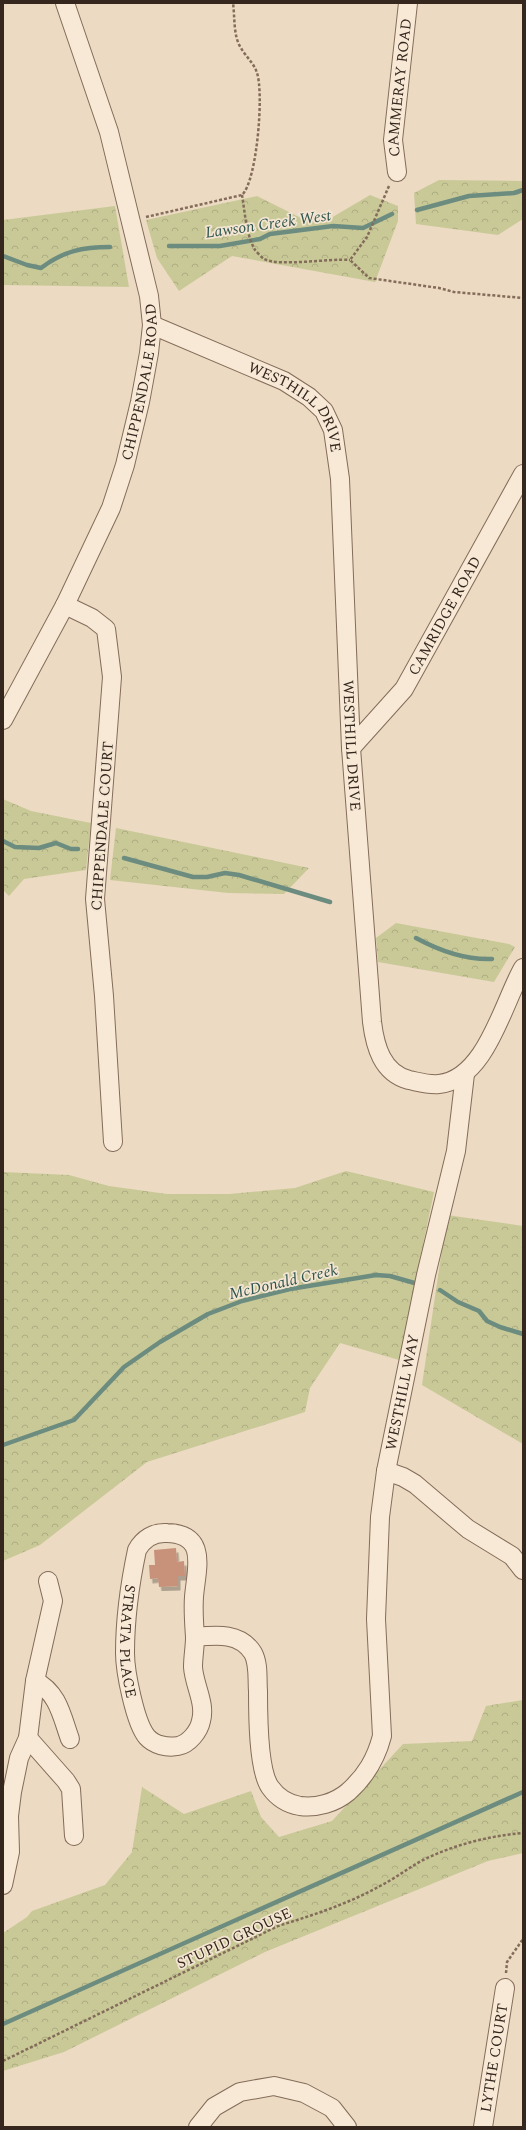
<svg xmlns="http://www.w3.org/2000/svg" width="526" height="2130" font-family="Spectral,serif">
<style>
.forest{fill:url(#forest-crowns)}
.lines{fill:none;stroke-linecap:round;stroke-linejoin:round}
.stream{stroke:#6c8c80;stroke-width:4.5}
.building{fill:#c8917a;filter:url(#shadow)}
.minor-casing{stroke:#846c5a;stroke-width:20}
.path{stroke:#846c5a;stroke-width:2.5;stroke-dasharray:3 2;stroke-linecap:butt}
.minor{stroke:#f7e9d5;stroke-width:18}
.labels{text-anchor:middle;stroke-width:3.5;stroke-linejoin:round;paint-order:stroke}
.street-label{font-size:15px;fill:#35261e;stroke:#f3e5d1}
.water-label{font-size:16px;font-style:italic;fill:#2e544d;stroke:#f3e5d1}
</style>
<defs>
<pattern id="forest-crowns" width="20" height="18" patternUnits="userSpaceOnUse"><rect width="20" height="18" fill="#c9c997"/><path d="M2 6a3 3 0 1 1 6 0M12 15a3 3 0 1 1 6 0" fill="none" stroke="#adac82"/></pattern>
<filter id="shadow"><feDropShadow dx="2.5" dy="4.5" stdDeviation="0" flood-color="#0004"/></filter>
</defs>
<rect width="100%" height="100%" fill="#ecdac2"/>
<path class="forest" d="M 439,180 L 523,181 L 523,219 L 498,235 L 416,224 L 414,193 Z
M 370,195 L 398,206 L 398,221 L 375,282 L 232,256 L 179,291 L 157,258 L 146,220 L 257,196 L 309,222 L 331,218 Z
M 115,206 L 129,287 L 3,285 L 3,220 Z
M 3,799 L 31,811 L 91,823 L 86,870 L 24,879 L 9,896 L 3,890 Z
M 116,828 L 309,868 L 284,894 L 228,893 L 110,880 Z
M 396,923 L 509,944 L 515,947 L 494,982 L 378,962 L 376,938 Z
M 346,1171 L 434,1192 L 399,1360 L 340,1343 L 310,1388 L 305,1412 L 147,1462 L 40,1545 L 3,1561 L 3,1172 L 69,1175 L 109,1186 L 167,1194 L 229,1194 L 295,1188 Z
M 447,1215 L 523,1226 L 523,1444 L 422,1385 Z
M 523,1700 L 523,1853 L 488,1861 L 265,1952 L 64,2052 L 3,2071 L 3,1933 L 27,1917 L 32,1911 L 105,1885 L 132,1852 L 142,1787 L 184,1814 L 251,1791 L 261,1817 L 279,1837 L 332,1821 L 403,1744 L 472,1741 L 486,1706 Z"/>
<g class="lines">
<path class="stream" d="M 417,210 L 469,196 L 514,193 L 523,190
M 169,246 L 220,246 L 260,239 L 270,234 L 333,226 L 363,228 L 392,214
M 3,256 L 27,265 L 41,268 C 63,251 83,247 110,247
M 3,841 L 15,847 L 39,848 L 56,843 L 71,849 L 78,849
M 124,858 L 193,877 L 207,877 L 225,873 L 239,875 L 330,902
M 416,938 C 440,951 465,960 492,959
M 440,1290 L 458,1302 L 479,1311 L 487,1321 L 500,1327 L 523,1334
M 3,1445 L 74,1420 L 124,1367 L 160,1342 L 208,1314 L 242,1301 L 290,1289 L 376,1275 L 390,1276 L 418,1284
M 3,2024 L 523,1792"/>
</g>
<path class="building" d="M 176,1548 L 177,1562 L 184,1561 L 185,1576 L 178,1576 L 178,1586 L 159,1587 L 158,1578 L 150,1579 L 149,1565 L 155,1565 L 154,1550 Z"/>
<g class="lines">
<defs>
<g id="minor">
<path id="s1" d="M 397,172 L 393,140 L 408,3"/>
<path id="s2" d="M 152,325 L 284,381 L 309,397 L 324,411 L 333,430 L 340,479 L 351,748 L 372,1022 C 375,1046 382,1073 409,1080 C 419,1082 428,1085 439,1084 C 486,1079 503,1003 523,968"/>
<path d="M 65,605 L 92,618 L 106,629 L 112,677 L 95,899 L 104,996 L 113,1142"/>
<path id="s3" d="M 3,720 L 65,605 L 111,508 L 125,465 L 140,402 L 149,353 L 152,325 L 149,296 L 109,132 L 65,3"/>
<path id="s4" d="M 351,748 L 404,689 L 523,474"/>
<path d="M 386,1471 L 403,1477 L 415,1484 L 468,1529 L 512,1556 L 523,1570"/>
<path id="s5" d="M 195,1637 C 194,1623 193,1610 194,1597 C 196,1570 209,1534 167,1533 C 154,1532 143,1539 137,1550 C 130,1583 125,1619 125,1653 C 125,1671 135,1723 147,1737 C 154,1745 167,1748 178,1746 C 189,1744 199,1731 201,1721 C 206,1703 194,1685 193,1667 C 193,1657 195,1647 195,1637 C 216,1635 240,1632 253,1653 C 259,1664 257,1679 258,1691 C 258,1713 258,1770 270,1787 C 277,1797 288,1804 300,1806 C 317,1808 335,1803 348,1792 C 366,1776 376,1759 382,1736 L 376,1619 L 380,1517 L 386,1471 L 426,1275 L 456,1151 L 465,1074"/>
<path d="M 35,1681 C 58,1692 62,1717 70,1739"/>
<path d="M 28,1738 L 66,1781 L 71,1789 L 74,1836"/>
<path d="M 3,1885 L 10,1852 L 9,1816 L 12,1792 L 19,1758 L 28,1738 L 35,1681 L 53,1601 L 48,1581"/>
<path d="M 198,2127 L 214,2107 L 240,2092 L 274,2086 L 304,2093 L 332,2108 L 347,2127"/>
<path id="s6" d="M 483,2127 L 505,1988"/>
</g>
</defs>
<use href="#minor" class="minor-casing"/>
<path class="path" d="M 389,186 L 367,237 L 350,260 L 369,278 L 439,288 L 454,292 L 523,298
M 242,195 C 245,213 246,234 255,250 C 257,252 261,257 264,259 C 279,267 330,258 350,260
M 146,217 L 242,195 C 257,181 264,93 257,73 C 254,63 246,57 241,48 C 233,36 235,17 233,3
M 506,1973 L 507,1962 L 523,1939
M 3,2061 L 278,1926 C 313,1915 348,1904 380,1886 C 394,1879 407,1869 421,1861 C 453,1845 488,1836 523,1833"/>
<use href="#minor" class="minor"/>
</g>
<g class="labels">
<g class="street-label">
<text dy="5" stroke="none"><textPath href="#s1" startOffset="85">CAMMERAY ROAD</textPath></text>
<text dy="5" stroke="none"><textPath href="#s3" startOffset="368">CHIPPENDALE ROAD</textPath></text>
<text dy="5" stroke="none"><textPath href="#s2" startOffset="171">WESTHILL DRIVE</textPath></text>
<text dy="5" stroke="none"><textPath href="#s4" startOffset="163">CAMRIDGE ROAD</textPath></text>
<text dy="5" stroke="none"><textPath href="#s2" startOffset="531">WESTHILL DRIVE</textPath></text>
<text transform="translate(102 826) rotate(-86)" y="5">CHIPPENDALE COURT</text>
<text dy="5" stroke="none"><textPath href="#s5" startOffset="1206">WESTHILL WAY</textPath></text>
<text dy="5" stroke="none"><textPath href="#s5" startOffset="252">STRATA PLACE</textPath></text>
<text transform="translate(234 1938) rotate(-25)" y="5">STUPID GROUSE</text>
<text dy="5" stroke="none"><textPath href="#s6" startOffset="70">LYTHE COURT</textPath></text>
</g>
<g class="water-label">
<text transform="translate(268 223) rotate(-8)" y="6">Lawson Creek West</text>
<text transform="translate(283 1281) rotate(-13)" y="6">McDonald Creek</text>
</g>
</g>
<rect width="526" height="2130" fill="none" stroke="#35261e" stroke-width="8"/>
</svg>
